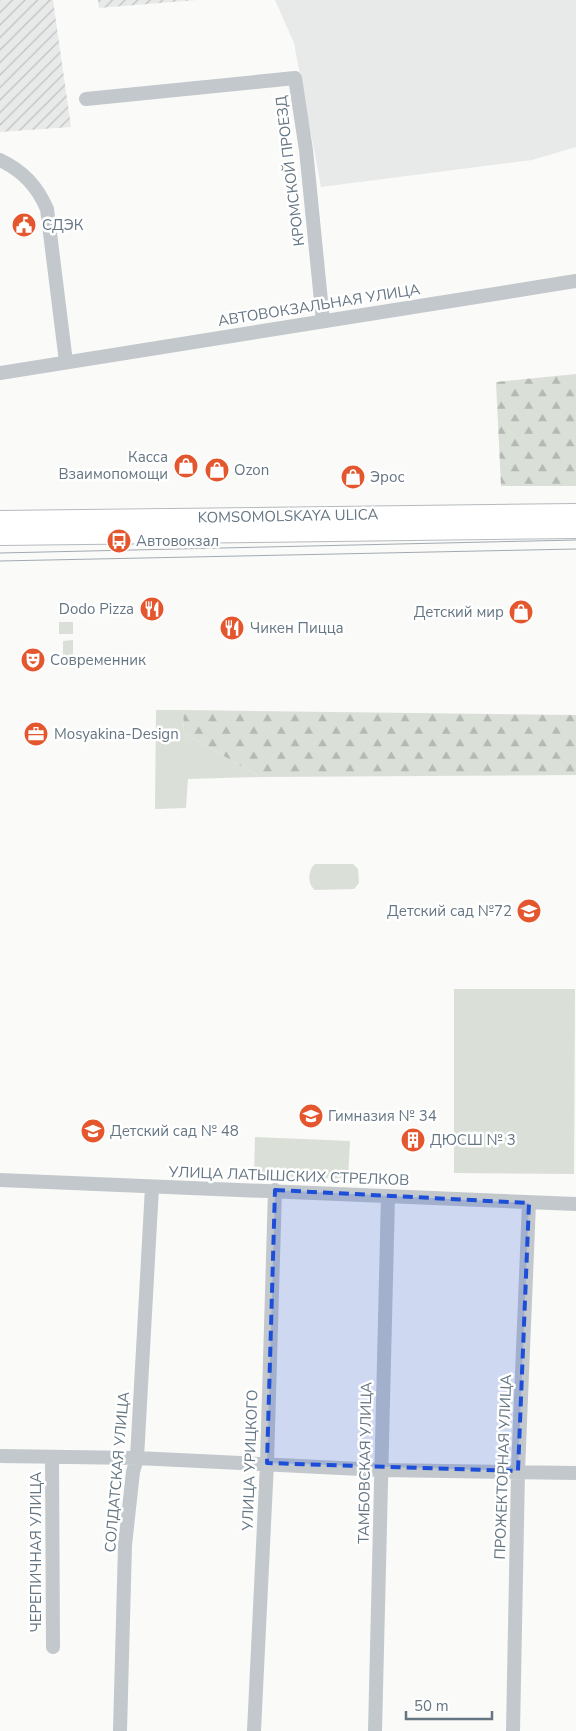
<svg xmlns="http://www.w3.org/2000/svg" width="576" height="1731" font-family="'Nunito Sans',sans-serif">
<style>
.built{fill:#e8e9e9}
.industrial{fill:url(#industrial-furrows)}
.grass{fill:#dadfd7}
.forest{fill:url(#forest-firs)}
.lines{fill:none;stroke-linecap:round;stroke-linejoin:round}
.major-casing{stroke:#b5babe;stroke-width:20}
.minor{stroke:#c3c8cc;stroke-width:14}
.major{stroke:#fff;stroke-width:18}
.tram{stroke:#a2aab0;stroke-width:1}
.marked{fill:#1d4ed8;fill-opacity:0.2;stroke:#1d4ed8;stroke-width:4;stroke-dasharray:10 6;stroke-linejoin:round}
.labels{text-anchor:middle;stroke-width:5;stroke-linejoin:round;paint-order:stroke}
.street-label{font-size:15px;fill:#657683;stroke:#fff}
.poi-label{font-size:15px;fill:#657683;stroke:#fff;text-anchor:start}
</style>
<defs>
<pattern id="industrial-furrows" width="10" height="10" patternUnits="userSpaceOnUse" patternTransform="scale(1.25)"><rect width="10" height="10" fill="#e8e9e9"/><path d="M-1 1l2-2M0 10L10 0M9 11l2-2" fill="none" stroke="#c0c1c2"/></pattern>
<pattern id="forest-firs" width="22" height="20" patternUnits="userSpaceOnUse" patternTransform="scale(1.25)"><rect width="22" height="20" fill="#dadfd7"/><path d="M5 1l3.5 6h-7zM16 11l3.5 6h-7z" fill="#b4b9b4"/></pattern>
</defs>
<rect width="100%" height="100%" fill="#fafaf8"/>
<path class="built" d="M 275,0 L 576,0 L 576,147 L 532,160 L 321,187 L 294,43 Z"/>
<path class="industrial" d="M 0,0 L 53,0 L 71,127 L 0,132 Z
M 98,0 L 197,0 L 99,8 Z"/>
<path class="grass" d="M 59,622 L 73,622 L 73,634 L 59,634 Z
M 73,640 L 73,657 L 68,656 L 68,662 L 63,663 L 63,641 Z
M 156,710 L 183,710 L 184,733 L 260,777 L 188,779 L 186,808 L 155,809 Z
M 315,864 L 353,864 L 358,869 L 359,883 L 354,889 L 315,890 C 307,884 308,870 315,864 Z
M 454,989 L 575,989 L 574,1174 L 454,1173 Z
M 255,1137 L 350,1141 L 348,1179 L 254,1175 Z"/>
<path class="forest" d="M 576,374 L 576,486 L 501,486 L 496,382 Z
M 183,710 L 576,715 L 576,775 L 260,777 L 184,733 Z"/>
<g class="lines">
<defs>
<path id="major" d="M 0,520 L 576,513
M 0,536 L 576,529"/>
</defs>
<use href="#major" class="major-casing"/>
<path class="minor" d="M 86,99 L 295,78 L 306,150 L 323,321
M 0,160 C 23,171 37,186 47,209 L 66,362
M 0,373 L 576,281
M 0,1180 L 576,1204
M 0,1456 L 137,1458 L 381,1470 L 576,1473
M 52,1457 L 53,1647
M 120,1731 L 125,1545 L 133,1472 L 137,1458 L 152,1187
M 254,1731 L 267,1463 L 275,1190
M 375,1731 L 388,1196
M 513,1731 L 518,1471 L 529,1203"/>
<use href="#major" class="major"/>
<path class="tram" d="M 0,553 L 576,540
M 0,561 L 576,549"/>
</g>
<path class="marked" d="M 275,1190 L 529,1203 L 518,1471 L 267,1463 Z"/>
<defs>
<symbol id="civic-disc" viewBox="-11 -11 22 22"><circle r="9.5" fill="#e4572e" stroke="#fff"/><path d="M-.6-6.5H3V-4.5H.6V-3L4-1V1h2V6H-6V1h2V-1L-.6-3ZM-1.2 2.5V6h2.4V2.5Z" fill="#fff"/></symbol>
<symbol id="shop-disc" viewBox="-11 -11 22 22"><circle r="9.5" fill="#e4572e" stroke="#fff"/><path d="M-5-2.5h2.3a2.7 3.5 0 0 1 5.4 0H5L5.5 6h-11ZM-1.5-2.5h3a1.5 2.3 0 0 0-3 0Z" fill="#fff"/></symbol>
<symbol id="bus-disc" viewBox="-11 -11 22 22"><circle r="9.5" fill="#e4572e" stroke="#fff"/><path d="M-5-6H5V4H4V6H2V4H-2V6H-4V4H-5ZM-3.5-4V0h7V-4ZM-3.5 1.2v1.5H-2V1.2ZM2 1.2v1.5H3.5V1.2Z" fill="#fff"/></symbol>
<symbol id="restaurant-disc" viewBox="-11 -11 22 22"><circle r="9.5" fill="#e4572e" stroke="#fff"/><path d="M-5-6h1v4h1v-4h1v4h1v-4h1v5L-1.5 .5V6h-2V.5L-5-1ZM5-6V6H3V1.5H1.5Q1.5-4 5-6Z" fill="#fff"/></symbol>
<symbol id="theatre-disc" viewBox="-11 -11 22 22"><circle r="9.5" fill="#e4572e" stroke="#fff"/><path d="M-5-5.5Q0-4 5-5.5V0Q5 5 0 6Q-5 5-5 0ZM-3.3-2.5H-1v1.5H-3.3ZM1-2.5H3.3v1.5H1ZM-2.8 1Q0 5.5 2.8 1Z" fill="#fff"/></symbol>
<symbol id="office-disc" viewBox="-11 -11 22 22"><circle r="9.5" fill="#e4572e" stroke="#fff"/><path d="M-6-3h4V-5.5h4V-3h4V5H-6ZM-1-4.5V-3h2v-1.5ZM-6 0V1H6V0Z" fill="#fff"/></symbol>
<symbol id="school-disc" viewBox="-11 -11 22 22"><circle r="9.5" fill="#e4572e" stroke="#fff"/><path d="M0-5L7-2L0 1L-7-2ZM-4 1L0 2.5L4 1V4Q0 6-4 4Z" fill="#fff"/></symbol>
<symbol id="building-disc" viewBox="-11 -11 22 22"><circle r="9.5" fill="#e4572e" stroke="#fff"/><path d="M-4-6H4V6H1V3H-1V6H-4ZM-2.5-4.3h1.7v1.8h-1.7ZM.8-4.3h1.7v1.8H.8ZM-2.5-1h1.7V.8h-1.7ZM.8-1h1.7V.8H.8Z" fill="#fff"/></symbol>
</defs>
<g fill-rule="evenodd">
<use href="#civic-disc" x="10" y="211" width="28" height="28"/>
<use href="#shop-disc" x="172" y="452" width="28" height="28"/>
<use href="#shop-disc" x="203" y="456" width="28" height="28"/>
<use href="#shop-disc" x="339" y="463" width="28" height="28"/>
<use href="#bus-disc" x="105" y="527" width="28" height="28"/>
<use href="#restaurant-disc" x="138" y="595" width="28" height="28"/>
<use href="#shop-disc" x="507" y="598" width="28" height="28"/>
<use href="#restaurant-disc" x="218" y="614" width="28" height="28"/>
<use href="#theatre-disc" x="19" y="646" width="28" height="28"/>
<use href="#office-disc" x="22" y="720" width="28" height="28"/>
<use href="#school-disc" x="515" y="897" width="28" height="28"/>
<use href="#school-disc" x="297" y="1102" width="28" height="28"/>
<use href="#school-disc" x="79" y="1117" width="28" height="28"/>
<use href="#building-disc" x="399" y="1126" width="28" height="28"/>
</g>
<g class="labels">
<g class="street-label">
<text transform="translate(290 171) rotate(-97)" y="5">КРОМСКОЙ ПРОЕЗД</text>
<text transform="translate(319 305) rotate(-9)" y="5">АВТОВОКЗАЛЬНАЯ УЛИЦА</text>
<text transform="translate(288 516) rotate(-1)" y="5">KOMSOMOLSKAYA ULICA</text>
<text transform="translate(289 1176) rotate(2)" y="5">УЛИЦА ЛАТЫШСКИХ СТРЕЛКОВ</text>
<text transform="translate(250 1460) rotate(-88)" y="5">УЛИЦА УРИЦКОГО</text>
<text transform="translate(365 1463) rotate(-89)" y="5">ТАМБОВСКАЯ УЛИЦА</text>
<text transform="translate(503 1467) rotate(-88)" y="5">ПРОЖЕКТОРНАЯ УЛИЦА</text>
<text transform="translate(117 1472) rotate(-85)" y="5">СОЛДАТСКАЯ УЛИЦА</text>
<text transform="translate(36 1552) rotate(-90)" y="5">ЧЕРЕПИЧНАЯ УЛИЦА</text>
</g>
<g class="poi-label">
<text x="42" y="230">СДЭК</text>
<text x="168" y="462" text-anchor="end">Касса<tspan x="168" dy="17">Взаимопомощи</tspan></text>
<text x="234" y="475">Ozon</text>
<text x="370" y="482">Эрос</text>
<text x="136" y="546">Автовокзал</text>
<text x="134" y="614" text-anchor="end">Dodo Pizza</text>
<text x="504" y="617" text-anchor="end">Детский мир</text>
<text x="250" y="633">Чикен Пицца</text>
<text x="50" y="665">Современник</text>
<text x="54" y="739">Mosyakina-Design</text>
<text x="512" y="916" text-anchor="end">Детский сад №72</text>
<text x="328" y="1121">Гимназия № 34</text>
<text x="110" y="1136">Детский сад № 48</text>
<text x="430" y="1145">ДЮСШ № 3</text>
</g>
</g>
<path d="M406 1711v8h86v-8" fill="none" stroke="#657683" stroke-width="2.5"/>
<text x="414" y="1711" font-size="15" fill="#657683" stroke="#ffffff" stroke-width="4" paint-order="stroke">50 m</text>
</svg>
